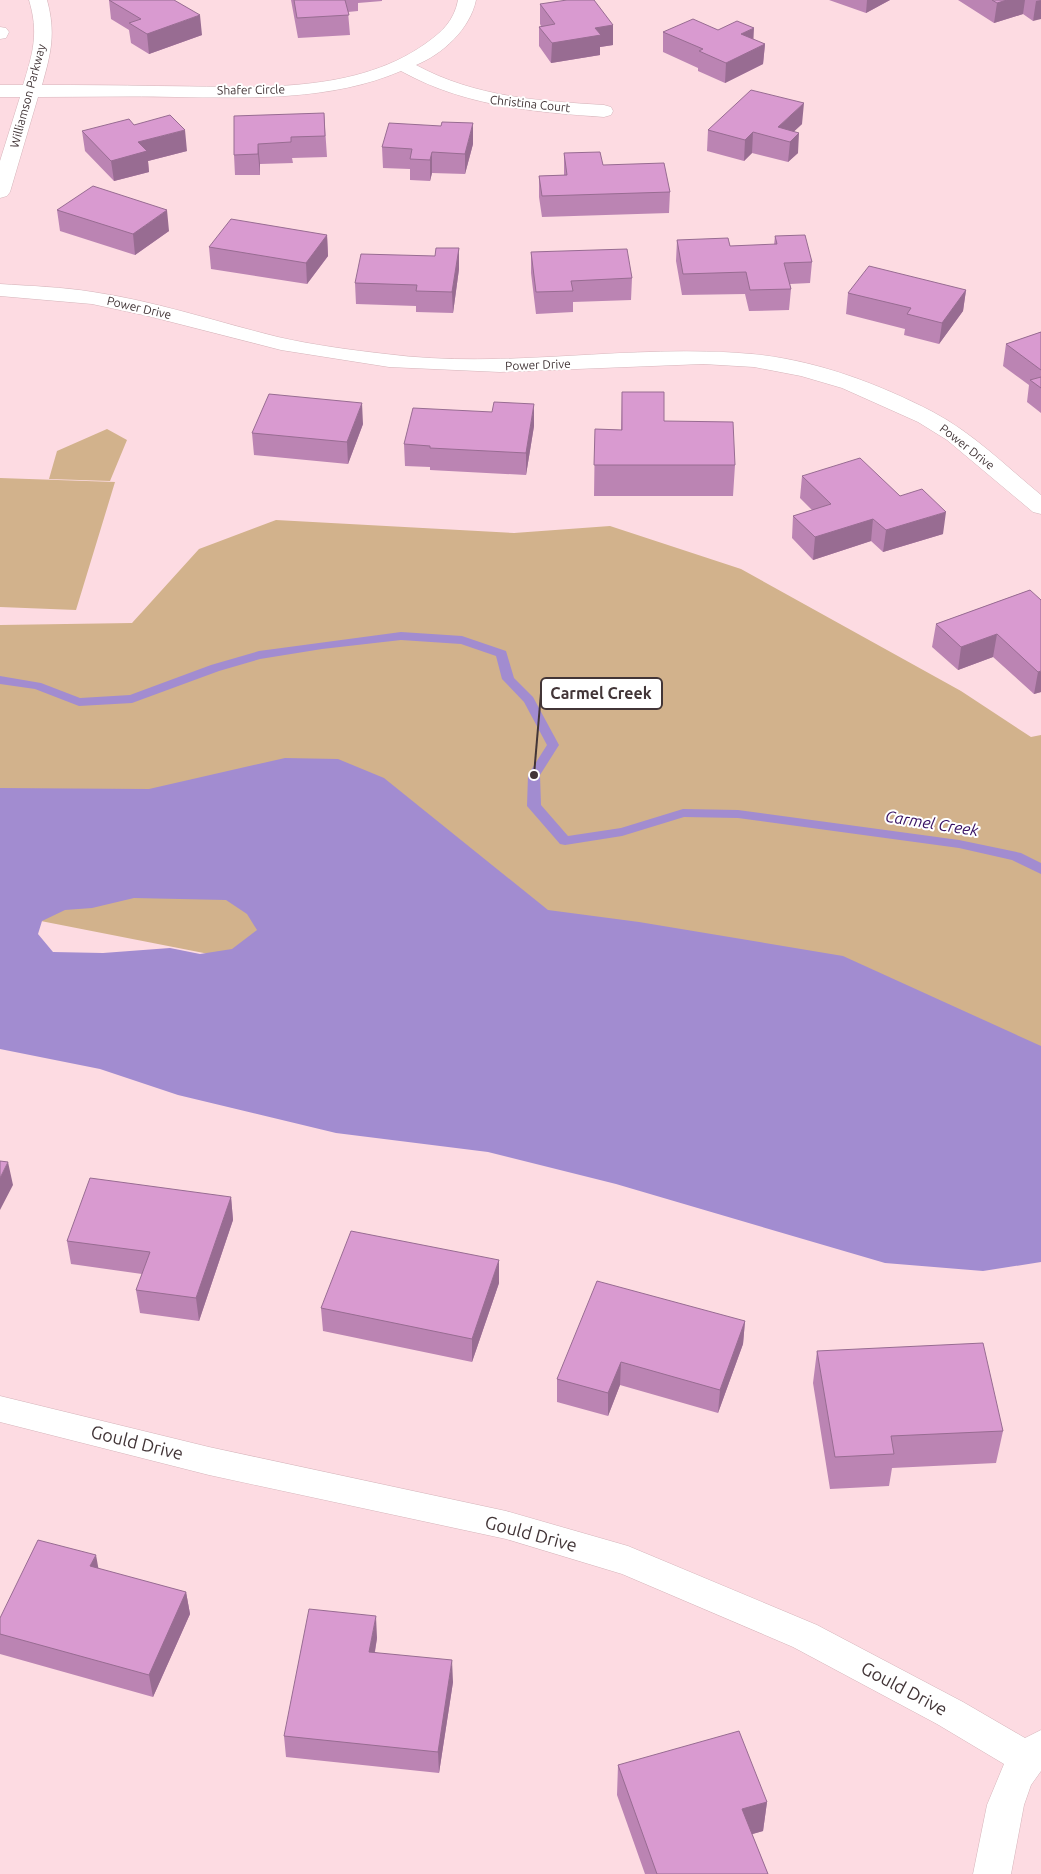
<svg xmlns="http://www.w3.org/2000/svg" width="1041" height="1874" font-family="Ubuntu,sans-serif">
<style>
.green{fill:#d2b28c}
.water{fill:#a28cd0;fill-rule:evenodd}
.lines{fill:none;stroke-linecap:round;stroke-linejoin:round}
.stream{fill:#a28cd0;fill-rule:evenodd}
.minor-casing{stroke:#d5b4ba;stroke-width:1}
.minor{fill:#fff;fill-rule:evenodd}
.wall{fill:#bb84b3}
.shaded-wall{fill:#986c92}
.building{fill:#d99ad0;stroke:#986c92}
.labels{text-anchor:middle;stroke-width:4;stroke-linejoin:round;paint-order:stroke}
.far-street-label{font-size:12px;fill:#423537;stroke:#fff}
.water-label{font-size:16px;font-style:italic;fill:#371163;stroke:#fff}
.near-street-label{font-size:18px;fill:#423537;stroke:#fff}
.leader{fill:none;stroke:#423537;stroke-width:2}
.callout-dot{fill:#423537;stroke:#fff;stroke-width:2}
.callout{fill:#fff;stroke:#423537;stroke-width:2}
.callout-label{font-size:16px;text-anchor:middle;font-weight:bold;fill:#423537}
</style>
<rect width="100%" height="100%" fill="#fddbe2"/>
<path class="green" d="M 107,429 L 127,440 L 110,481 L 49,479 L 57,451 Z
M 0,478 L 115,482 L 76,610 L 0,607 Z
M 276,520 L 514,533 L 610,526 L 741,569 L 961,691 L 1031,737 L 1041,735 L 1041,1117 L 0,913 L 0,625 L 132,623 L 199,549 Z"/>
<path class="water" d="M 285,758 L 338,759 L 384,778 L 548,910 L 639,922 L 843,956 L 1041,1046 L 1041,1262 L 983,1271 L 885,1263 L 616,1184 L 488,1152 L 336,1133 L 178,1095 L 100,1069 L 0,1049 L 0,788 L 149,789 ZM 134,898 L 226,900 L 247,914 L 257,930 L 232,949 L 200,954 L 170,948 L 103,953 L 53,952 L 38,934 L 42,921 L 65,910 L 92,908 Z"/>
<g class="lines">
<path class="stream" d="M 401,632 L 462,636 L 506,651 L 514,678 L 533,697 L 559,745 L 540,775 L 541,805 L 568,836 L 621,828 L 683,809 L 738,810 L 959,840 L 1021,853 L 1041,863 L 1041,874 L 1012,860 L 959,848 L 738,818 L 684,817 L 622,836 L 565,845 L 560,844 L 527,806 L 528,775 L 547,745 L 524,702 L 502,679 L 496,656 L 461,644 L 401,640 L 322,649 L 260,659 L 219,671 L 132,703 L 79,706 L 35,689 L 0,684 L 0,676 L 41,683 L 80,698 L 130,695 L 211,665 L 259,651 Z"/>
<defs>
<path id="minor" d="M 29,0 L 47,0 C 56,33 51,53 42,85 C 80,85 118,85 156,86 C 243,86 350,97 425,44 C 442,32 454,21 458,0 L 476,0 C 470,29 443,54 416,65 C 475,97 539,101 604,105 L 611,107 L 613,111 L 611,115 L 604,117 C 533,112 464,106 401,71 C 331,101 250,98 176,97 C 130,96 84,97 38,97 L 10,192 L 7,196 L 0,198 L 0,161 L 20,97 L 0,97 L 0,85 L 23,85 C 33,53 39,33 29,0 Z
M 0,27 L 6,28 L 9,32 L 6,38 L 0,39 Z
M 0,284 C 31,286 62,287 93,292 C 155,301 217,322 278,337 C 313,345 351,350 386,354 C 508,370 630,343 752,354 C 815,360 877,383 933,412 C 973,433 1007,467 1041,495 L 1041,514 L 1033,512 L 947,440 L 918,422 L 842,388 L 801,376 L 754,367 L 703,364 L 500,372 L 389,367 L 281,350 L 148,316 L 92,304 L 0,296 Z
M 0,1396 L 209,1447 L 506,1511 L 628,1546 L 817,1625 L 963,1702 L 1025,1738 L 1041,1730 L 1041,1771 L 1031,1785 L 1024,1805 L 1011,1874 L 973,1874 L 987,1805 L 1004,1764 L 937,1724 L 793,1647 L 622,1574 L 506,1539 L 209,1475 L 0,1422 Z"/>
</defs>
<use href="#minor" class="minor-casing"/>
<use href="#minor" class="minor"/>
</g>
<path class="wall" d="M 109,0 L 202,35 L 149,54 L 131,43 L 129,30 L 111,19 Z
M 291,0 L 382,0 L 382,1 L 358,3 L 358,11 L 348,12 L 350,35 L 298,38 Z
M 829,0 L 890,0 L 866,13 Z
M 958,0 L 1041,0 L 1033,21 L 1023,14 L 994,23 Z
M 540,4 L 613,25 L 613,45 L 600,47 L 600,55 L 551,63 L 539,46 L 539,27 L 541,26 L 540,24 Z
M 718,30 L 753,40 L 765,44 L 763,64 L 725,83 L 698,71 L 698,68 L 663,52 L 663,32 Z
M 324,113 L 327,157 L 292,158 L 293,163 L 260,164 L 260,175 L 235,175 L 234,155 Z
M 802,124 L 794,131 L 798,153 L 788,162 L 752,153 L 744,161 L 707,151 L 708,130 Z
M 134,125 L 187,151 L 148,161 L 149,172 L 114,181 L 85,151 L 82,131 Z
M 473,144 L 465,174 L 432,173 L 430,181 L 410,180 L 410,169 L 383,168 L 382,147 Z
M 564,153 L 603,165 L 670,192 L 669,213 L 542,217 L 539,197 L 539,176 L 564,175 Z
M 57,210 L 169,231 L 135,255 L 60,231 Z
M 327,235 L 328,256 L 307,284 L 211,269 L 209,247 Z
M 775,236 L 812,262 L 810,283 L 790,284 L 791,289 L 789,310 L 749,311 L 745,294 L 682,295 L 676,261 L 677,240 L 730,246 L 774,245 Z
M 459,248 L 459,269 L 453,313 L 416,312 L 416,306 L 356,304 L 355,283 Z
M 531,252 L 632,278 L 631,300 L 573,302 L 573,312 L 536,314 L 531,273 Z
M 966,290 L 963,311 L 939,344 L 904,335 L 905,329 L 846,314 L 848,293 Z
M 1041,332 L 1041,413 L 1027,402 L 1029,385 L 1003,366 L 1006,344 Z
M 622,392 L 664,421 L 735,465 L 733,496 L 594,496 L 595,429 L 621,430 Z
M 363,424 L 348,464 L 254,455 L 252,433 Z
M 534,426 L 526,475 L 430,470 L 430,467 L 405,466 L 404,444 Z
M 802,476 L 900,496 L 943,534 L 883,552 L 871,541 L 813,560 L 792,538 L 793,516 L 812,510 L 800,498 Z
M 1030,590 L 1041,692 L 1034,694 L 993,657 L 958,670 L 932,647 L 936,624 Z
M 231,1197 L 233,1220 L 199,1321 L 140,1313 L 136,1290 L 142,1274 L 71,1264 L 67,1241 Z
M 499,1283 L 472,1362 L 323,1331 L 321,1308 Z
M 745,1321 L 743,1344 L 718,1413 L 620,1385 L 608,1416 L 557,1402 L 557,1379 Z
M 817,1351 L 1003,1431 L 996,1463 L 892,1468 L 889,1486 L 830,1489 L 813,1383 Z
M 98,1569 L 186,1592 L 190,1614 L 153,1697 L 0,1654 L 0,1618 Z
M 377,1638 L 375,1652 L 453,1682 L 439,1773 L 286,1757 L 284,1736 Z
M 618,1765 L 767,1802 L 763,1831 L 752,1834 L 768,1874 L 645,1874 L 617,1795 Z"/>
<path class="shaded-wall" d="M 867,0 L 890,0 L 866,13 Z
M 1007,0 L 1025,0 L 1023,14 L 994,23 L 997,3 Z
M 1041,0 L 1041,19 L 1033,21 L 1036,1 Z
M 200,15 L 202,35 L 149,54 L 147,34 Z
M 613,25 L 613,45 L 600,47 L 600,55 L 551,63 L 552,43 L 595,28 Z
M 754,28 L 753,48 L 741,34 Z
M 765,44 L 763,64 L 725,83 L 726,63 Z
M 804,103 L 802,124 L 785,140 L 778,127 Z
M 473,123 L 473,144 L 465,174 L 465,154 Z
M 185,130 L 187,151 L 148,161 L 149,172 L 114,181 L 111,161 L 138,142 Z
M 753,132 L 752,153 L 744,161 L 745,140 Z
M 799,133 L 798,153 L 788,162 L 790,142 Z
M 258,144 L 260,164 L 260,175 L 258,154 Z
M 432,152 L 432,173 L 430,181 L 430,160 Z
M 167,210 L 169,231 L 135,255 L 133,234 Z
M 327,235 L 328,256 L 307,284 L 306,263 Z
M 459,248 L 459,269 L 453,313 L 452,292 Z
M 966,290 L 963,311 L 939,344 L 942,323 Z
M 362,403 L 363,424 L 348,464 L 347,442 Z
M 534,404 L 534,426 L 526,475 L 526,453 Z
M 946,512 L 943,534 L 883,552 L 886,530 Z
M 873,519 L 871,541 L 813,560 L 815,537 Z
M 997,634 L 993,657 L 958,670 L 961,647 Z
M 1041,671 L 1041,692 L 1034,694 L 1038,672 Z
M 8,1162 L 13,1185 L 0,1210 L 0,1178 Z
M 231,1197 L 233,1220 L 199,1321 L 196,1298 Z
M 499,1260 L 499,1283 L 472,1362 L 472,1339 Z
M 745,1321 L 743,1344 L 718,1413 L 720,1390 Z
M 621,1362 L 620,1385 L 608,1416 L 608,1393 Z
M 96,1555 L 100,1577 L 90,1566 Z
M 186,1592 L 190,1614 L 153,1697 L 149,1675 Z
M 376,1616 L 377,1638 L 371,1674 L 369,1652 Z
M 452,1660 L 453,1682 L 439,1773 L 438,1752 Z
M 767,1802 L 763,1831 L 739,1838 L 742,1809 Z"/>
<path class="building" d="M 109,0 L 174,0 L 200,15 L 147,34 L 129,23 L 141,19 Z
M 294,0 L 345,0 L 349,15 L 297,18 Z
M 567,0 L 594,0 L 613,25 L 595,28 L 601,35 L 552,43 L 539,27 L 555,24 L 540,4 Z
M 992,0 L 1007,0 L 997,3 Z
M 693,19 L 718,30 L 737,21 L 754,28 L 741,34 L 765,44 L 726,63 L 699,51 L 703,49 L 663,32 Z
M 751,90 L 804,103 L 778,127 L 799,133 L 790,142 L 753,132 L 745,140 L 708,130 Z
M 324,113 L 325,136 L 291,137 L 291,142 L 258,144 L 258,154 L 234,155 L 234,116 Z
M 170,115 L 185,130 L 138,142 L 147,151 L 111,161 L 82,131 L 129,119 L 134,125 Z
M 442,122 L 473,123 L 465,154 L 432,152 L 430,160 L 410,159 L 412,149 L 382,147 L 389,123 L 441,126 Z
M 600,152 L 603,165 L 664,163 L 670,192 L 542,196 L 539,176 L 567,175 L 564,153 Z
M 93,186 L 167,210 L 133,234 L 57,210 Z
M 231,219 L 327,235 L 306,263 L 209,247 Z
M 805,235 L 812,262 L 784,263 L 791,289 L 750,290 L 746,272 L 683,274 L 677,240 L 728,238 L 730,246 L 777,244 L 775,236 Z
M 436,248 L 459,248 L 452,292 L 416,291 L 417,285 L 355,283 L 361,254 L 435,256 Z
M 627,249 L 632,278 L 571,281 L 573,291 L 536,292 L 531,252 Z
M 869,266 L 966,290 L 942,323 L 907,314 L 911,308 L 848,293 Z
M 1041,332 L 1041,370 L 1006,344 Z
M 1041,377 L 1041,388 L 1030,380 Z
M 622,392 L 664,392 L 664,421 L 733,422 L 735,465 L 594,465 L 595,429 L 622,430 Z
M 269,394 L 362,403 L 347,442 L 252,433 Z
M 494,402 L 534,404 L 526,453 L 430,448 L 430,446 L 404,444 L 413,408 L 492,412 Z
M 860,458 L 900,496 L 922,489 L 946,512 L 886,530 L 873,519 L 815,537 L 793,516 L 831,504 L 802,476 Z
M 1030,590 L 1041,600 L 1041,671 L 1038,672 L 997,634 L 961,647 L 936,624 Z
M 0,1161 L 8,1162 L 0,1178 Z
M 90,1178 L 231,1197 L 196,1298 L 136,1290 L 150,1252 L 67,1241 Z
M 351,1231 L 499,1260 L 472,1339 L 321,1308 Z
M 597,1281 L 745,1321 L 720,1390 L 621,1362 L 608,1393 L 557,1379 Z
M 983,1343 L 1003,1431 L 891,1436 L 894,1454 L 835,1457 L 817,1351 Z
M 38,1540 L 96,1555 L 90,1566 L 186,1592 L 149,1675 L 0,1634 L 0,1618 Z
M 309,1609 L 376,1616 L 369,1652 L 452,1660 L 438,1752 L 284,1736 Z
M 739,1731 L 767,1802 L 742,1809 L 768,1874 L 657,1874 L 618,1765 Z"/>
<g class="labels">
<g class="far-street-label">
<text transform="translate(251 90) rotate(-1)" y="4">Shafer Circle</text>
<text transform="translate(28 96) rotate(-75)" y="4">Williamson Parkway</text>
<text transform="translate(530 104) rotate(6)" y="4">Christina Court</text>
<text transform="translate(139 308) rotate(13)" y="4">Power Drive</text>
<text transform="translate(538 365) rotate(-2)" y="4">Power Drive</text>
<text transform="translate(967 447) rotate(38)" y="4">Power Drive</text>
</g>
<g class="water-label">
<text transform="translate(932 823) rotate(9)" y="6">Carmel Creek</text>
</g>
<g class="near-street-label">
<text transform="translate(137 1443) rotate(14)" y="6">Gould Drive</text>
<text transform="translate(531 1534) rotate(15)" y="6">Gould Drive</text>
<text transform="translate(904 1689) rotate(28)" y="6">Gould Drive</text>
</g>
</g>
<path class="leader" d="M534 775L541 693"/>
<circle class="callout-dot" cx="534" cy="775" r="5"/>
<rect class="callout" x="541" y="678" width="121" height="31" rx="5"/>
<g class="callout-label">
<text x="601" y="699">Carmel Creek</text>
</g>
</svg>
